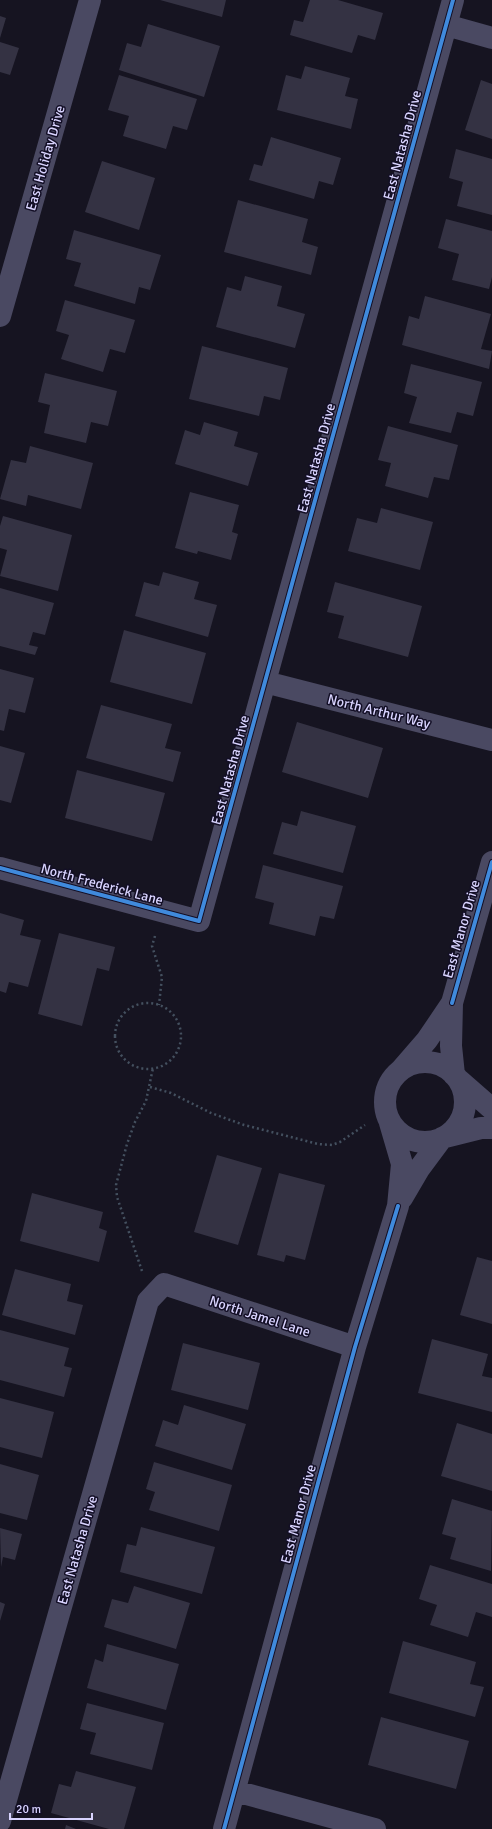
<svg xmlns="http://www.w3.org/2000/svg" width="492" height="1829" font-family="Signika,sans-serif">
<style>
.building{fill:#343243}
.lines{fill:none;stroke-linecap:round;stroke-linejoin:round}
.path{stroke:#44505f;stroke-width:2.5;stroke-dasharray:2 3;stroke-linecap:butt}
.minor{stroke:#4a4962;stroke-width:22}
.cycleway-casing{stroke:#130f26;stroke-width:6}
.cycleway{stroke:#408adc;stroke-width:4}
.labels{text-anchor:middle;stroke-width:3;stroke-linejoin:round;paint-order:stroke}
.street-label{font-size:14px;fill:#d9d4ff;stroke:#130f26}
</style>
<rect width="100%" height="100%" fill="#161421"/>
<path class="building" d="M 160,0 L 226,0 L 222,17 Z
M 310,0 L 338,0 L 383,13 L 375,40 L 358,35 L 352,53 L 290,35 L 294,20 L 303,22 Z
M 0,16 L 6,18 L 0,38 Z
M 148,24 L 220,46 L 204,97 L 119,70 L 127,43 L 141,47 Z
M 0,42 L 19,48 L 10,75 L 0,72 Z
M 305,66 L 350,78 L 345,96 L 358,99 L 351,129 L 277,110 L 286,75 L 301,79 Z
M 119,75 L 197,99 L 187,130 L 173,126 L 166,149 L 123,136 L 129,116 L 108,110 Z
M 481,80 L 492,84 L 492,139 L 465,130 Z
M 271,137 L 341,158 L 333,185 L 319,181 L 314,199 L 249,180 L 254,164 L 262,166 Z
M 456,149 L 492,159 L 492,215 L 457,206 L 463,182 L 449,178 Z
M 102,161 L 155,178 L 139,230 L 85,212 Z
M 238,200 L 308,219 L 302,242 L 318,247 L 311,275 L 224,252 Z
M 446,219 L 492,231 L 492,277 L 489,289 L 452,280 L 459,254 L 438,248 Z
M 74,230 L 161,255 L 150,290 L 139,287 L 135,304 L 74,286 L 81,263 L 66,259 Z
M 245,276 L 282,286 L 277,306 L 305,314 L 295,348 L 216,327 L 227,287 L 241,291 Z
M 425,296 L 491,314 L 481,349 L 492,351 L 489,369 L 402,345 L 409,316 L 419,319 Z
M 65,300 L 135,320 L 125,353 L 110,349 L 103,372 L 61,359 L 69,335 L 56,331 Z
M 202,346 L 288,368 L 280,400 L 264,396 L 259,416 L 189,399 Z
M 411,364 L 482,382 L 473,416 L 457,412 L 451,433 L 409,423 L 417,397 L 404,393 Z
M 45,373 L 117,391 L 108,426 L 91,422 L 86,443 L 44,433 L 50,405 L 38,402 Z
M 204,422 L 238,432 L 234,446 L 258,453 L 248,486 L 175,464 L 185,430 L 200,435 Z
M 388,426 L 458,445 L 449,480 L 434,477 L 428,498 L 385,486 L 391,463 L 378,460 Z
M 30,446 L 93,463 L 81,509 L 28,495 L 26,506 L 0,499 L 11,460 L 26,463 Z
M 190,492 L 239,505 L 232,532 L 238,534 L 231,560 L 198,551 L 197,554 L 175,548 Z
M 381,508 L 433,522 L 420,570 L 348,551 L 357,518 L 377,523 Z
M 3,516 L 72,535 L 58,591 L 0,576 L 7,550 L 0,548 L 0,526 Z
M 163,572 L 199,582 L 194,599 L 217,605 L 208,637 L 135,616 L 144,582 L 159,586 Z
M 335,582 L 422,606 L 408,657 L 338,638 L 344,616 L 327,612 Z
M 0,588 L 54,603 L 45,635 L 33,632 L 29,645 L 38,647 L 35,655 L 0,646 Z
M 124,630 L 206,653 L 192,704 L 110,682 Z
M 0,669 L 34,678 L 25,713 L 9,709 L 4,731 L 0,730 Z
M 101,705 L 172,724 L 165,748 L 181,752 L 173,782 L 86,758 Z
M 297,722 L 383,748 L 368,798 L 282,772 Z
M 0,746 L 25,753 L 11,803 L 0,800 Z
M 77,770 L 165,793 L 152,841 L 65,818 Z
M 301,811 L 356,826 L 343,873 L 273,854 L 282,822 L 297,826 Z
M 263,865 L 343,886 L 334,919 L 320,916 L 315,936 L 269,924 L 274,903 L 255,898 Z
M 0,913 L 24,920 L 20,935 L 41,940 L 28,987 L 9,982 L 6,993 L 0,991 Z
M 59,933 L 115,947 L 109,971 L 97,968 L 82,1026 L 38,1014 Z
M 217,1155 L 262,1168 L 238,1245 L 194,1232 Z
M 279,1173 L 325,1185 L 305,1260 L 286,1255 L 284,1262 L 257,1255 Z
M 32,1193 L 103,1212 L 99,1228 L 107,1231 L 99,1262 L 20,1241 Z
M 477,1257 L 492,1261 L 492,1324 L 460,1315 Z
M 15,1269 L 71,1284 L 67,1301 L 83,1305 L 75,1335 L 2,1315 Z
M 0,1330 L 69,1348 L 64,1366 L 72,1368 L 64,1397 L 0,1380 Z
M 432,1339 L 488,1354 L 482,1376 L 492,1378 L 492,1412 L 418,1393 Z
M 183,1343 L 260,1363 L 248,1410 L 171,1390 Z
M 0,1398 L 54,1412 L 42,1458 L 0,1447 Z
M 184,1405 L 246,1424 L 232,1470 L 155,1446 L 163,1420 L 178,1425 Z
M 457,1423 L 492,1434 L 492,1491 L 441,1476 Z
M 154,1462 L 232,1485 L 219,1531 L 149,1510 L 155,1492 L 146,1489 Z
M 0,1464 L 39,1475 L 27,1520 L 0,1513 Z
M 452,1499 L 492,1511 L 491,1571 L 450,1559 L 456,1538 L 442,1534 Z
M 141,1527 L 215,1547 L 202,1594 L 120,1572 L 127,1544 L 136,1546 Z
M 0,1528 L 22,1534 L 15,1560 L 3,1557 L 1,1567 Z
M 430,1565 L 492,1584 L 492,1617 L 476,1612 L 468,1637 L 430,1625 L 437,1605 L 419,1599 Z
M 134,1586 L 190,1603 L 176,1649 L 104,1627 L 112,1599 L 128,1603 Z
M 0,1602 L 5,1604 L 0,1621 Z
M 403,1641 L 476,1662 L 470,1684 L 484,1687 L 475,1717 L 389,1693 Z
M 107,1644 L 179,1664 L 166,1710 L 87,1688 L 95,1659 L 103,1662 Z
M 87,1703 L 164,1723 L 152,1770 L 90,1754 L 96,1733 L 80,1729 Z
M 381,1717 L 469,1741 L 456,1789 L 368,1765 Z
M 76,1771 L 136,1787 L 124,1829 L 109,1829 L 51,1813 L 59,1784 L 71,1787 Z
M 66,1825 L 76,1829 L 65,1829 Z"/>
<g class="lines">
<path class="path" d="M 155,936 L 152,946 L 162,977 L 159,1005
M115 1036a33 33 0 1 1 66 0a33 33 0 1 1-66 0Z
M 150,1087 L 171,1093 L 211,1113 L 244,1125 L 318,1144 L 332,1145 L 340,1142 L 365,1125
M 142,1271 L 117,1197 L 116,1185 L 127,1144 L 135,1122 L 146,1101 L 153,1068"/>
<path class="minor" d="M 446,25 L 492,38
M 0,316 L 90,0
M 265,682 L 492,740
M 0,868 L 199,921 L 453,0
M385 1102a40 40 0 1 1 80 0a40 40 0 1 1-80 0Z
M 401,1070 L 427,1040 L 452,1003
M 454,1075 L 451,1046 L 452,1003 L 492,862
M 459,1080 L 492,1109
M 445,1137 L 481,1128 L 492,1128
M 402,1198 L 419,1169 L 442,1138
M 235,1791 L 375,1829
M 0,1821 L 148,1301 L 164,1284 L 355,1347
M 224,1829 L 355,1347 L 398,1206 L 402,1164 L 390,1123"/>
<defs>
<path id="cycleway" d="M 0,868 L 199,921 L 453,0
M 452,1003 L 492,862
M 224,1829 L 355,1347 L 398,1206"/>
</defs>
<use href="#cycleway" class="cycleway-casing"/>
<use href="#cycleway" class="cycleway"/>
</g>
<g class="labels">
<g class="street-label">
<text transform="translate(402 145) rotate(-75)" y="5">East Natasha Drive</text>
<text transform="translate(45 158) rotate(-74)" y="5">East Holiday Drive</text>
<text transform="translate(316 458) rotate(-75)" y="5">East Natasha Drive</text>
<text transform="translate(379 711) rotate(14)" y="5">North Arthur Way</text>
<text transform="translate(230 770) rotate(-75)" y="5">East Natasha Drive</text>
<text transform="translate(102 884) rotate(15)" y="5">North Frederick Lane</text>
<text transform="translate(461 929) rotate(-74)" y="5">East Manor Drive</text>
<text transform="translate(260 1316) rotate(18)" y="5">North Jamel Lane</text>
<text transform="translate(298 1514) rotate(-75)" y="5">East Manor Drive</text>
<text transform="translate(77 1550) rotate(-74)" y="5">East Natasha Drive</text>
</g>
</g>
<path d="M10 1813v6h82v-6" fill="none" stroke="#d9d4ff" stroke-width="2"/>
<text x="16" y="1813" font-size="12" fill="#d9d4ff" stroke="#130f26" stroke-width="3" paint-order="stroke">20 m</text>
</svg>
